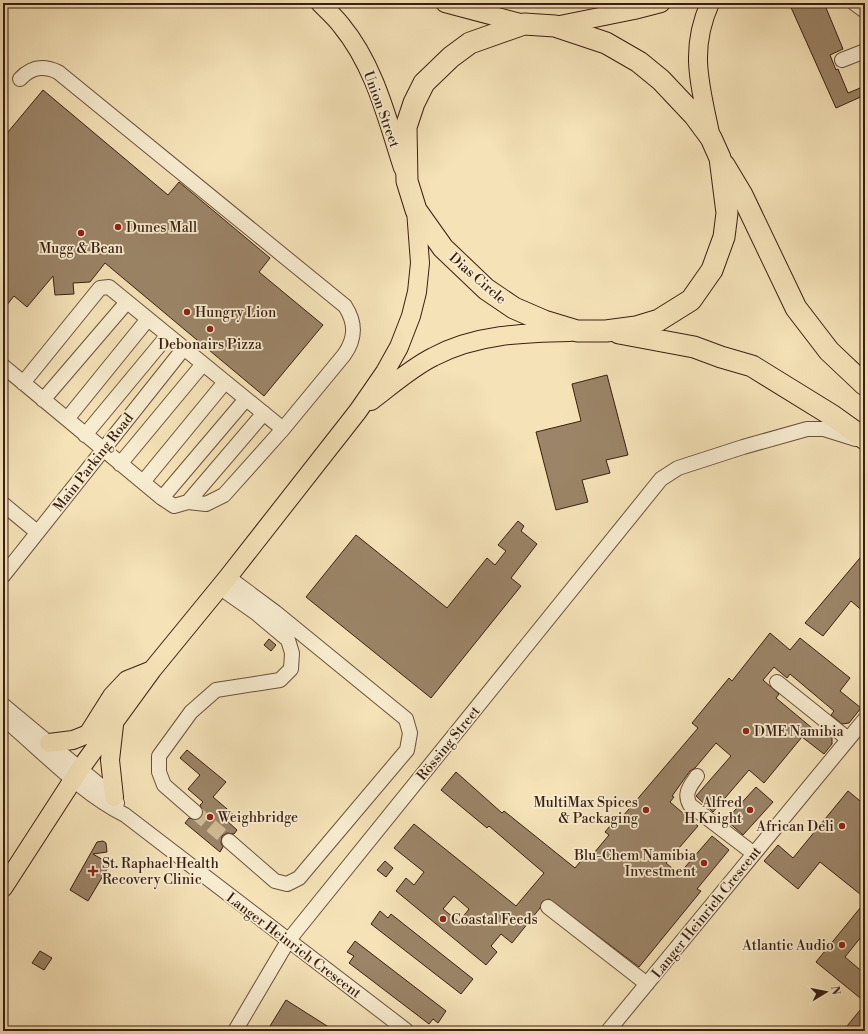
<svg xmlns="http://www.w3.org/2000/svg" width="868" height="1034" font-family="'Libre Bodoni',serif">
<style>
.building{fill:#9b8467;stroke:#3a1f11;fill-rule:evenodd}
.lines{fill:none;stroke-linecap:round;stroke-linejoin:round}
.minor-tunnel{stroke:#d0bb96;stroke-width:14;stroke-dasharray:14 7;stroke-linecap:butt}
.minor-casing{stroke:#69503a;stroke-width:16}
.major-casing{stroke:#3a1f11;stroke-width:20}
.highway-casing{stroke:#3a1f11;stroke-width:23}
.minor{stroke:#f8ecd0;stroke-width:14}
.major{stroke:#f5e2b7;stroke-width:18}
.highway{stroke:#f5e2b7;stroke-width:21}
.poi-dot{fill:#8f2418;stroke:#f8ecd0;stroke-width:1.5}
.labels{text-anchor:middle;stroke-width:3.5;stroke-linejoin:round;paint-order:stroke}
.street-label{font-size:14px;fill:#3a1f11;stroke:#f8ecd0}
.poi-label{font-size:14px;fill:#3a1f11;stroke:#f8ecd0;text-anchor:start}
</style>
<rect width="100%" height="100%" fill="#f5e2b7"/>
<filter id="stains"><feTurbulence type="fractalNoise" baseFrequency=".005" numOctaves="4"/><feColorMatrix values="0 0 0 0 .2 0 0 0 0 .09 0 0 0 0 .02 0 0 0 .5 -.17"/></filter>
<radialGradient id="worn" r=".72"><stop offset=".6" stop-color="#630" stop-opacity="0"/><stop offset="1" stop-color="#630" stop-opacity=".3"/></radialGradient>
<path class="building" d="M 789,3 L 824,3 L 843,49 L 830,55 L 836,70 L 838,69 L 848,93 L 865,86 L 865,95 L 836,108 Z
M 43,90 L 168,195 L 179,182 L 270,258 L 259,272 L 323,325 L 264,396 L 105,263 L 90,282 L 73,283 L 74,294 L 55,295 L 53,276 L 27,307 L 14,296 L 3,310 L 3,138 Z
M 607,375 L 628,455 L 606,460 L 610,473 L 582,480 L 588,502 L 556,510 L 536,432 L 581,421 L 572,384 Z
M 518,521 L 524,526 L 521,531 L 537,544 L 511,578 L 521,586 L 431,698 L 306,597 L 356,535 L 447,608 L 487,558 L 495,565 L 506,551 L 498,545 Z
M 865,552 L 865,613 L 851,601 L 823,636 L 805,623 Z
M 770,633 L 790,650 L 800,638 L 850,678 L 840,691 L 861,708 L 849,723 L 842,724 L 831,715 L 834,711 L 790,674 L 787,678 L 774,667 L 763,680 L 779,694 L 776,698 L 818,733 L 822,729 L 832,737 L 832,744 L 824,754 L 802,737 L 764,783 L 749,770 L 713,812 L 696,796 L 731,756 L 716,743 L 695,768 L 690,771 L 672,796 L 674,797 L 670,802 L 698,826 L 666,863 L 679,874 L 712,836 L 729,850 L 697,889 L 701,891 L 639,967 L 549,899 L 542,902 L 540,908 L 512,943 L 501,934 L 491,946 L 497,952 L 486,965 L 396,891 L 406,878 L 414,885 L 424,872 L 394,848 L 414,824 L 516,906 L 544,873 L 489,826 L 487,828 L 441,790 L 456,772 L 502,813 L 504,811 L 575,868 L 585,856 L 589,859 L 609,835 L 605,832 L 614,821 L 617,823 L 698,728 L 692,723 L 729,678 L 732,681 ZM 454,896 L 469,909 L 459,922 L 443,909 Z
M 269,639 L 276,645 L 271,651 L 264,645 Z
M 187,750 L 226,782 L 213,797 L 233,814 L 227,821 L 237,830 L 234,834 L 227,833 L 222,836 L 221,843 L 223,847 L 220,852 L 185,823 L 189,818 L 198,820 L 203,813 L 200,805 L 203,802 L 188,789 L 200,775 L 180,758 Z
M 756,787 L 773,802 L 743,835 L 726,820 Z
M 848,791 L 865,805 L 865,898 L 820,862 L 798,889 L 764,861 L 778,845 L 793,858 Z
M 103,841 L 106,843 L 107,852 L 93,854 L 110,864 L 88,901 L 70,890 L 97,842 Z
M 385,861 L 393,868 L 386,877 L 377,870 Z
M 865,902 L 865,932 L 845,957 L 865,974 L 865,1002 L 816,962 Z
M 380,911 L 388,918 L 391,914 L 473,979 L 461,994 L 371,924 Z
M 355,941 L 446,1011 L 438,1023 L 433,1019 L 429,1024 L 349,963 L 354,956 L 347,952 Z
M 40,951 L 52,958 L 44,970 L 32,963 Z
M 286,1000 L 335,1031 L 267,1031 Z
M 865,1004 L 865,1031 L 843,1031 Z"/>
<g class="lines">
<path class="minor-tunnel" d="M 195,812 L 229,841"/>
<defs>
<path id="minor" d="M 854,3 L 865,11
M 842,60 L 865,51
M 3,366 L 162,498 L 174,506 L 188,502 L 206,504 L 224,495 L 283,429 L 344,355 C 356,338 356,323 345,306 L 58,72 C 43,65 31,67 20,79
M 23,383 L 100,288 L 109,287 L 283,429
M 43,400 L 127,302
M 67,419 L 148,319
M 85,435 L 168,335
M 120,464 L 203,364
M 143,482 L 225,382
M 162,498 L 246,399
M 188,502 L 264,413
M 3,504 L 37,532
M 3,576 L 184,348
M 228,577 L 275,612 L 406,719 L 410,733 L 407,750 L 299,878 L 287,884 L 275,881 L 229,841
M 777,682 L 848,739
M 3,705 L 114,797 L 117,803
M 3,718 C 40,749 82,794 125,815 L 407,1031
M 697,776 C 691,785 683,793 690,805 L 753,853
M 195,812 L 164,785 L 159,772 L 159,756 L 191,712 L 216,690 L 280,680 L 291,669 L 292,653 L 288,640 L 256,613 L 219,587
M 548,907 L 647,984
M 235,1031 L 288,941 L 661,479 L 678,468 L 743,447 L 807,429 L 824,429 L 856,439
M 608,1031 L 865,719"/>
<path id="major" d="M 320,3 C 327,10 335,17 341,25 C 375,66 387,119 403,168
M 445,3 L 524,24
M 710,3 C 688,52 701,88 711,138
M 555,26 L 634,10 L 661,3
M 371,401 C 391,386 411,368 433,357 C 476,334 523,333 570,332
M 49,743 L 73,740 L 88,734 L 112,696 L 127,680 L 152,670
M 114,797 L 110,760 L 114,725
M 3,888 L 80,769 L 152,670 L 228,577 L 358,411 L 385,372 L 399,347 L 411,316 L 417,292 L 420,263 L 416,210"/>
<path id="highway" d="M 524,24 L 555,26 L 606,43 L 639,62 L 661,80 L 694,115 L 711,138 L 720,158 L 727,213 L 724,237 L 712,270 L 691,300 L 659,320 L 636,327 L 606,331 L 577,331 L 544,321 L 514,308 L 486,289 L 443,248 L 416,210 L 407,181 L 406,127 L 414,103 L 424,83 L 451,57 L 470,43 Z
M 724,165 L 742,195 L 796,308 L 829,351 L 865,385
M 619,333 L 694,347 L 721,357 L 752,366 L 833,416 L 865,439"/>
</defs>
<use href="#minor" class="minor-casing"/>
<use href="#major" class="major-casing"/>
<use href="#highway" class="highway-casing"/>
<use href="#minor" class="minor"/>
<use href="#major" class="major"/>
<use href="#highway" class="highway"/>
</g>
<g class="poi-dot">
<circle cx="118" cy="227" r="4"/>
<circle cx="81" cy="233" r="4"/>
<circle cx="187" cy="312" r="4"/>
<circle cx="210" cy="329" r="4"/>
<circle cx="746" cy="731" r="4"/>
<circle cx="646" cy="810" r="4"/>
<circle cx="750" cy="810" r="4"/>
<circle cx="210" cy="817" r="4"/>
<circle cx="842" cy="826" r="4"/>
<circle cx="704" cy="863" r="4"/>
<path d="M91 865h4v4h4v4h-4v4h-4v-4h-4v-4h4z"/>
<circle cx="443" cy="919" r="4"/>
<circle cx="842" cy="945" r="4"/>
</g>
<g class="labels">
<g class="street-label">
<text transform="translate(382 109) rotate(70)" y="5">Union Street</text>
<text transform="translate(478 278) rotate(41)" y="5">Dias Circle</text>
<text transform="translate(93 462) rotate(-52)" y="5">Main Parking Road</text>
<text transform="translate(448 743) rotate(-51)" y="5">Rössing Street</text>
<text transform="translate(706 912) rotate(-51)" y="5">Langer Heinrich Crescent</text>
<text transform="translate(294 945) rotate(37)" y="5">Langer Heinrich Crescent</text>
</g>
<g class="poi-label">
<text x="126" y="232">Dunes Mall</text>
<text x="81" y="253" text-anchor="middle">Mugg &amp; Bean</text>
<text x="195" y="317">Hungry Lion</text>
<text x="210" y="349" text-anchor="middle">Debonairs Pizza</text>
<text x="754" y="736">DME Namibia</text>
<text x="638" y="807" text-anchor="end">MultiMax Spices<tspan x="638" dy="16">&amp; Packaging</tspan></text>
<text x="742" y="807" text-anchor="end">Alfred<tspan x="742" dy="16">H Knight</tspan></text>
<text x="218" y="822">Weighbridge</text>
<text x="834" y="831" text-anchor="end">African Deli</text>
<text x="696" y="860" text-anchor="end">Blu-Chem Namibia<tspan x="696" dy="16">Investment</tspan></text>
<text x="102" y="868">St. Raphael Health<tspan x="102" dy="16">Recovery Clinic</tspan></text>
<text x="451" y="924">Coastal Feeds</text>
<text x="834" y="950" text-anchor="end">Atlantic Audio</text>
</g>
</g>
<rect width="868" height="1034" fill="none" stroke="#f5e2b7" stroke-width="16"/>
<rect x="4" y="4" width="860" height="1026" fill="none" stroke="#3a1f11" stroke-width="2"/>
<rect x="8" y="8" width="852" height="1018" fill="none" stroke="#3a1f11"/>
<g transform="translate(826 992) rotate(80)" stroke="#f8ecd0" stroke-width="3" paint-order="stroke">
<path d="M0-3L7 15L0 10L-7 15Z" fill="#3a1f11"/>
<text y="-6" font-size="11" font-weight="bold" text-anchor="middle" fill="#3a1f11">N</text>
</g>
<rect width="100%" height="100%" filter="url(#stains)"/>
<rect width="100%" height="100%" fill="url(#worn)"/>
</svg>
